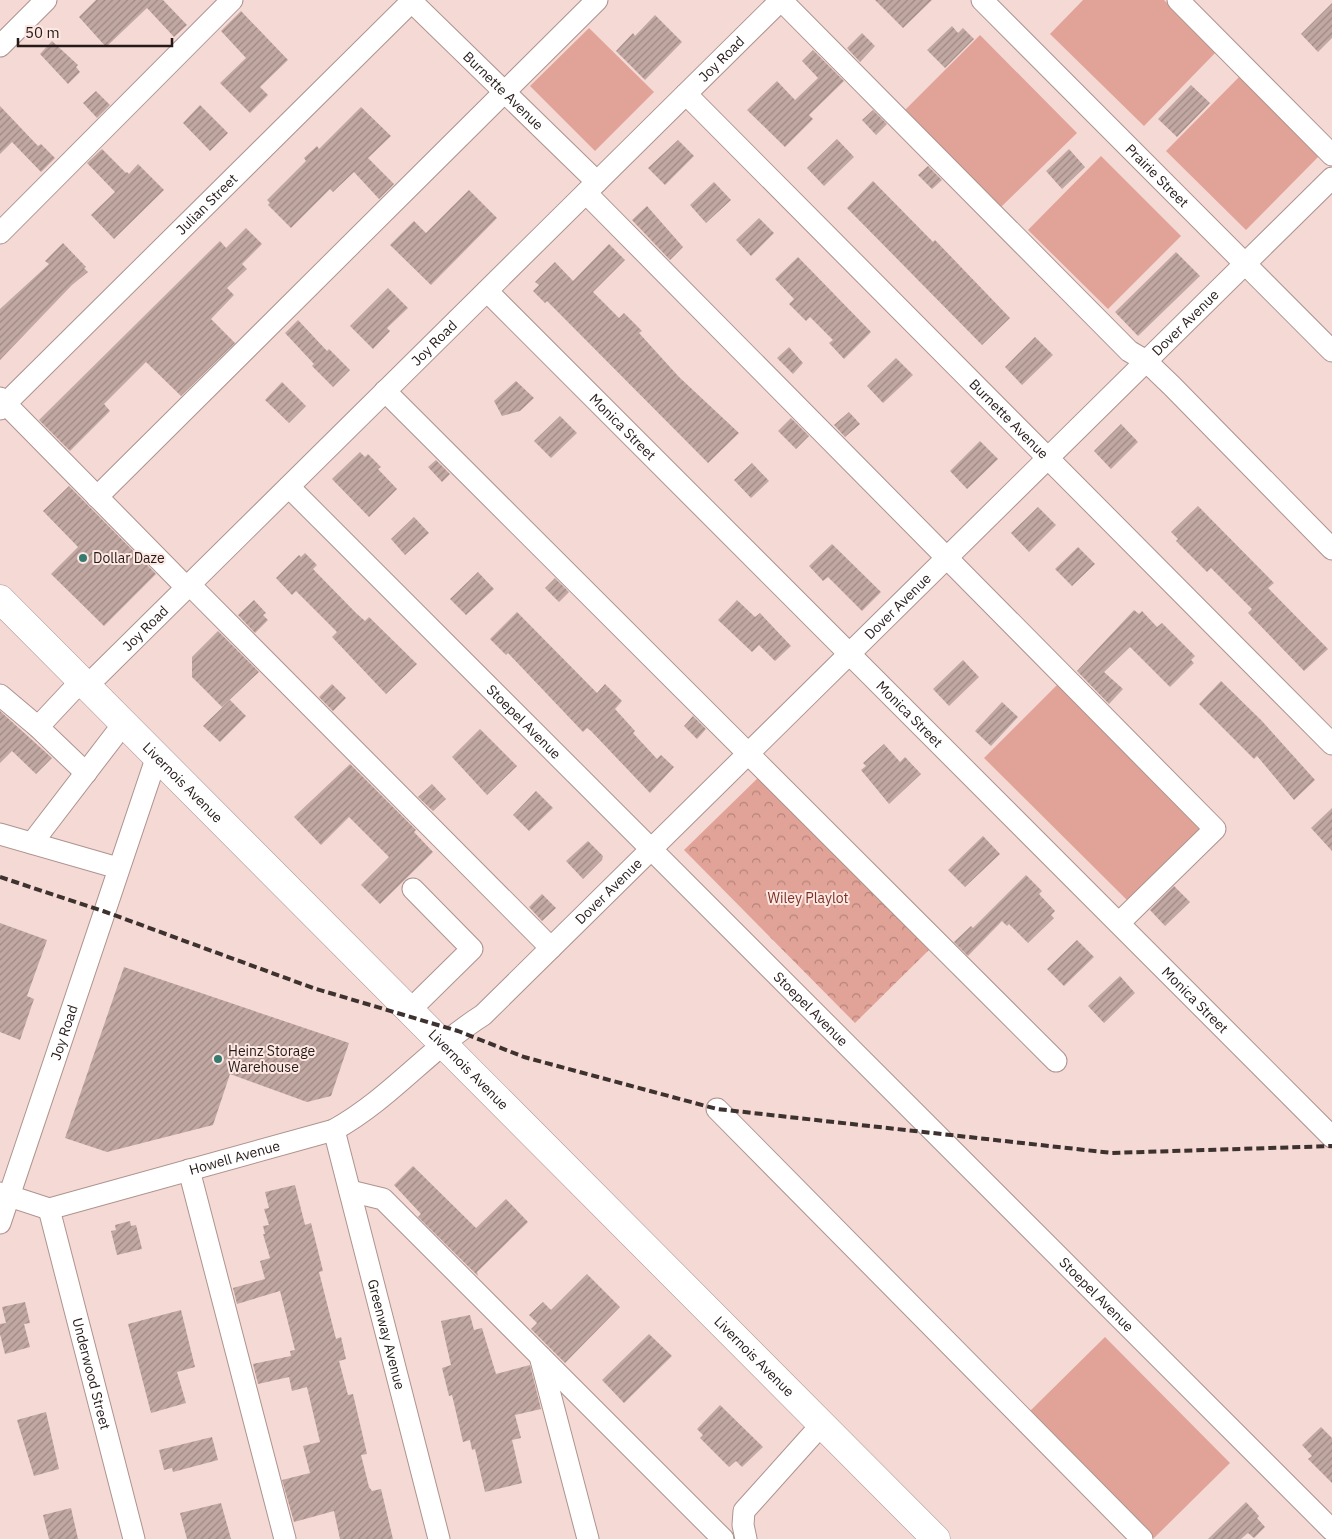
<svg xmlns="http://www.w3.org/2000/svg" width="1332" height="1539" font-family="'IBM Plex Sans',sans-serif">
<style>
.grass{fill:#e1a397}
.park{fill:url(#park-crowns)}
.building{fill:url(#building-hatch)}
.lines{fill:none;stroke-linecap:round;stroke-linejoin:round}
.minor-casing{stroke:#ad938e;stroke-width:23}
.major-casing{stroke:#ad938e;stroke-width:29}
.minor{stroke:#fff;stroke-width:21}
.major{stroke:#fff;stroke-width:28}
.rail{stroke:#3d322f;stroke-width:4;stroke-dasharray:8 4;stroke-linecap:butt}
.poi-dot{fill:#367b70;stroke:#fee8e3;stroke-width:2}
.labels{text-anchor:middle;stroke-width:4;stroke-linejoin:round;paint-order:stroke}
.street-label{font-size:14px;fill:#241b19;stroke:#fee8e3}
.poi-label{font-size:14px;fill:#241b19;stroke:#fee8e3;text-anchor:start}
.park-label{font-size:14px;fill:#7b3024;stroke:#fee8e3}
</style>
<defs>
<pattern id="park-crowns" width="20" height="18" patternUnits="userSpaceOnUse" patternTransform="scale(1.25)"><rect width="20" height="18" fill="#e1a397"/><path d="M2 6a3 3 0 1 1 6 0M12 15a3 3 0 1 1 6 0" fill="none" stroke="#b6847a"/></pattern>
<pattern id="building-hatch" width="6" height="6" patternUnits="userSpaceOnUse" patternTransform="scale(1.25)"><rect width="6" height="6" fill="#c2a8a2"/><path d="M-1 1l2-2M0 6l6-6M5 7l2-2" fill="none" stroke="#9d8883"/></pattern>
</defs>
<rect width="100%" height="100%" fill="#f5d9d4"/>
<path class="grass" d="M 1083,0 L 1164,0 L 1216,52 L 1144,126 L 1050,34 Z
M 589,28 L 654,92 L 595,151 L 530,86 Z
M 980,35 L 1077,133 L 1001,207 L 905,110 Z
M 1241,75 L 1321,154 L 1246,230 L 1166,151 Z
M 1101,156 L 1181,236 L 1108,309 L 1028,230 Z
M 1061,681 L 1208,827 L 1131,904 L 984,758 Z
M 1105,1337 L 1230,1463 L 1154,1538 L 1029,1412 Z"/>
<path class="park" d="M 762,774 L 932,947 L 855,1023 L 684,850 Z"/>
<path class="building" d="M 96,0 L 163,0 L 187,25 L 174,37 L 147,8 L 106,47 L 79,17 Z
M 875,0 L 932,0 L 903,28 Z
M 1332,3 L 1332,38 L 1318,52 L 1301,34 Z
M 241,11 L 288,60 L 260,87 L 268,95 L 250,113 L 220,83 L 246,58 L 221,31 Z
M 655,15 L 682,42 L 645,80 L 616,51 L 633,33 L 635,36 Z
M 952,26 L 958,33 L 963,28 L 974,39 L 945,68 L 927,50 Z
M 862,33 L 875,46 L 860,62 L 847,48 Z
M 52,41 L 78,65 L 76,67 L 80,72 L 68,84 L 40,54 Z
M 813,50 L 844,81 L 809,115 L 813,119 L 785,147 L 747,110 L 777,81 L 795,100 L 818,78 L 802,61 Z
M 1191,85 L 1210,103 L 1177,137 L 1158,119 Z
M 96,91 L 110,105 L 97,118 L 83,103 Z
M 200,105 L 228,133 L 210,151 L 183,123 Z
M 0,106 L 38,146 L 41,144 L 55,158 L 41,172 L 12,142 L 0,154 Z
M 361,107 L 391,136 L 368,158 L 394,184 L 379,199 L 354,172 L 333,192 L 330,189 L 291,228 L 268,205 L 270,203 L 267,200 L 306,161 L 304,158 L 317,146 L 319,149 Z
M 873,110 L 887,124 L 876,135 L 862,120 Z
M 837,139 L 854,157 L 824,186 L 807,168 Z
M 678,140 L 694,156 L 665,185 L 648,168 Z
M 102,149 L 126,173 L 127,172 L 129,174 L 138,164 L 164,190 L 114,239 L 91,215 L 115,192 L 87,163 Z
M 1069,149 L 1085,167 L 1062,189 L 1046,171 Z
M 928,166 L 942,180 L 932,189 L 918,175 Z
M 873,181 L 933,242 L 935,240 L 1010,318 L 982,345 L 847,208 Z
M 714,182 L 731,200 L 706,223 L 690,205 Z
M 469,190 L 497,218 L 431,285 L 390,245 L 414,221 L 426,233 Z
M 647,206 L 683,247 L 670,260 L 632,220 Z
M 759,218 L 774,233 L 751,256 L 736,240 Z
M 246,228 L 262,244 L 242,264 L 247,269 L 227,288 L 234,295 L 211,319 L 235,343 L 181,396 L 146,362 L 104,404 L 110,411 L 70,451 L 39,420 L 220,241 L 226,248 Z
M 63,243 L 86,267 L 84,268 L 88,272 L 72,285 L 0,360 L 0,309 L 49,264 L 45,261 Z
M 609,244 L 625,260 L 593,292 L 619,318 L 624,313 L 642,331 L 639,333 L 679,377 L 739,433 L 708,463 L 547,301 L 545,303 L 533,291 L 539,285 L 535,282 L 555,262 L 573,281 Z
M 1176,252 L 1200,276 L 1138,336 L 1115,312 Z
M 798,257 L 871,332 L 844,359 L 829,343 L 833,340 L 810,317 L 806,321 L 789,304 L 794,299 L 775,279 Z
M 388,288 L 408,308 L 387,328 L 390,331 L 373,349 L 350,326 Z
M 298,320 L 327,351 L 329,349 L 350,370 L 333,387 L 312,366 L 314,364 L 285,333 Z
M 1035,337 L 1053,355 L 1022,385 L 1005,367 Z
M 789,347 L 803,363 L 793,374 L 777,358 Z
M 896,358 L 913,375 L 883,403 L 867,386 Z
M 516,381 L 534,398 L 520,411 L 502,416 L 494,401 Z
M 282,382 L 306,406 L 289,423 L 265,400 Z
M 849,412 L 860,424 L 845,437 L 834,425 Z
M 560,416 L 577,433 L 551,458 L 534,441 Z
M 791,418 L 809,436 L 796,449 L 778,431 Z
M 1121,424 L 1138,442 L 1111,469 L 1094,451 Z
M 980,441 L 998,459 L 967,489 L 950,471 Z
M 360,452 L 365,457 L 368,454 L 381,467 L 378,469 L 397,489 L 369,517 L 332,479 Z
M 436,460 L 450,474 L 442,482 L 428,467 Z
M 752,463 L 769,481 L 751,498 L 734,480 Z
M 69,486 L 156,574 L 104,626 L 51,574 L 78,547 L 43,511 Z
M 1198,506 L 1274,583 L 1268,588 L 1328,649 L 1304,671 L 1248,613 L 1252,609 L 1211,568 L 1207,572 L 1176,541 L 1178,539 L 1171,532 Z
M 1038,507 L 1056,525 L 1029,552 L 1011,533 Z
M 414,517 L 429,533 L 405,555 L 391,539 Z
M 832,544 L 881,592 L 862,611 L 828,577 L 823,581 L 809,566 Z
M 1078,547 L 1095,564 L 1072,586 L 1055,569 Z
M 305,553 L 317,565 L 313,569 L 356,613 L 365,621 L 369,617 L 417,664 L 386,694 L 332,637 L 337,632 L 296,591 L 292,595 L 276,578 L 299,555 L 301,557 Z
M 478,572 L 494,589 L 466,615 L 450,599 Z
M 555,578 L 569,592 L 559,602 L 545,588 Z
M 254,600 L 266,613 L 263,615 L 268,620 L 255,633 L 238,615 Z
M 737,600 L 755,617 L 760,613 L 791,646 L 775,661 L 759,645 L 752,652 L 718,620 Z
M 1134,610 L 1139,614 L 1142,611 L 1157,627 L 1162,623 L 1195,656 L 1191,660 L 1194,663 L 1170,687 L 1130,647 L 1104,672 L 1123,689 L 1109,704 L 1077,671 Z
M 517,612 L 597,693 L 605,684 L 622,701 L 615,709 L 635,731 L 633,733 L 657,759 L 661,755 L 674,767 L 650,793 L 591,731 L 587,728 L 583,732 L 508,653 L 506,655 L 490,639 Z
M 218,631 L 259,672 L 222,707 L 192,677 L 192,657 Z
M 963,660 L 979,677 L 949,706 L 933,689 Z
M 1221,681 L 1262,721 L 1315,780 L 1294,800 L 1257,756 L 1254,759 L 1199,704 Z
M 332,684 L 346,698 L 333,711 L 319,697 Z
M 230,700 L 246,716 L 220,742 L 203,726 Z
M 1002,702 L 1018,717 L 991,746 L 975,731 Z
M 0,711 L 52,758 L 36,774 L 12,751 L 0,763 Z
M 693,716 L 706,729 L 697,739 L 684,726 Z
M 480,729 L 517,766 L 487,795 L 452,757 Z
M 884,744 L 900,762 L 905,757 L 921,774 L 889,804 L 861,770 L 866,766 L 863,763 Z
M 350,764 L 416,830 L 414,832 L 433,852 L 380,904 L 361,885 L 389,857 L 349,817 L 321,845 L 294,817 Z
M 432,784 L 446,799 L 433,811 L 418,797 Z
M 536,791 L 553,808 L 529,831 L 513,815 Z
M 1332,808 L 1332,851 L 1311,828 Z
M 983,836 L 1000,854 L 965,887 L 948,870 Z
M 588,841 L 603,856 L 602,860 L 583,879 L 566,861 Z
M 1026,875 L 1042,891 L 1039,894 L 1055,911 L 1051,915 L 1054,918 L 1028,943 L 1009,924 L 1007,926 L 1002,921 L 968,956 L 954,942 L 971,926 L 973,928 Z
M 1174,886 L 1190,902 L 1165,926 L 1150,910 Z
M 542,894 L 556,908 L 542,921 L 529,907 Z
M 0,923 L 47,940 L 27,996 L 34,999 L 20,1040 L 0,1032 Z
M 1077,940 L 1094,957 L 1064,986 L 1047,969 Z
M 124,967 L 349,1043 L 331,1096 L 307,1102 L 230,1074 L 213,1125 L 107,1152 L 65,1138 Z
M 1120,976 L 1135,993 L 1104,1023 L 1088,1006 Z
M 413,1166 L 476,1228 L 506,1199 L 528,1222 L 477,1272 L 478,1276 L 418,1217 L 421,1214 L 394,1185 Z
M 295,1185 L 305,1225 L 311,1223 L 323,1271 L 319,1272 L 336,1339 L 341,1337 L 346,1359 L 339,1361 L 348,1395 L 353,1394 L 367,1454 L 361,1455 L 369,1487 L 372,1491 L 381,1489 L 393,1539 L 340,1539 L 334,1511 L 294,1522 L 282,1480 L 310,1473 L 303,1446 L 320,1442 L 307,1387 L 292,1391 L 289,1377 L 258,1384 L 253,1364 L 291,1356 L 290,1351 L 295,1350 L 280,1291 L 237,1304 L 233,1288 L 265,1279 L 260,1261 L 270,1258 L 263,1234 L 265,1234 L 263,1226 L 269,1225 L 264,1209 L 269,1208 L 265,1192 Z
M 130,1221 L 131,1226 L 136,1225 L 142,1249 L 117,1255 L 111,1231 L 116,1230 L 115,1225 Z
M 587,1274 L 620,1307 L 565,1363 L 531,1329 L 537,1323 L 529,1315 L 543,1302 L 551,1310 Z
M 25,1302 L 30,1323 L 24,1324 L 30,1347 L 5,1354 L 0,1334 L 0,1324 L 6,1323 L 2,1307 Z
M 181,1310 L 195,1367 L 177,1372 L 186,1403 L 151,1413 L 128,1324 Z
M 470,1315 L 474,1330 L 482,1328 L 496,1374 L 530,1365 L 541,1409 L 515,1415 L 521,1438 L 512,1440 L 522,1483 L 485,1492 L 475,1449 L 472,1450 L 470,1440 L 463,1442 L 452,1395 L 449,1396 L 442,1368 L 451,1365 L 441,1321 Z
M 649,1334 L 672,1356 L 624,1403 L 602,1380 Z
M 720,1405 L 763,1447 L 742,1467 L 736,1461 L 729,1467 L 700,1438 L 703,1435 L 697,1429 Z
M 46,1412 L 59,1469 L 34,1476 L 17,1420 Z
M 1321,1427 L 1332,1438 L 1332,1483 L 1308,1459 L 1312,1456 L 1302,1445 Z
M 212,1437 L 218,1460 L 173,1472 L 172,1468 L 164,1470 L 159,1450 Z
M 1246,1502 L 1259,1516 L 1257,1518 L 1265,1527 L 1254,1538 L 1248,1533 L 1241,1539 L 1208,1539 Z
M 221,1503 L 231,1539 L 187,1539 L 180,1513 Z
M 71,1508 L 78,1539 L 49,1539 L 43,1515 Z"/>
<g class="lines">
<defs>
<g id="minor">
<path id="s1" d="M 410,0 L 597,182"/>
<path d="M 781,0 L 1129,351 L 1146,361 L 1172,386 L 1332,549"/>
<path id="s2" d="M 982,0 L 1332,351"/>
<path d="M 1178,0 L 1332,155"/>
<path d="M 0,46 L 46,0"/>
<path id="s3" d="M 686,94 L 1332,744"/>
<path d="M 586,193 L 1215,829 L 1119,923"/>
<path d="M 0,233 L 232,0"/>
<path id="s4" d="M 487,291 L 1332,1137"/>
<path d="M 385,391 L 1056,1061"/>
<path d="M 0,398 L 187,588"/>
<path id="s5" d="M 0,409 L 413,0"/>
<path id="s6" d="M 289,487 L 1332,1530"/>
<path d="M 97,497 L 597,0"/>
<path d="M 190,585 L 551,948"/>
<path d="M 82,680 L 38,727 L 86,773"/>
<path id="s7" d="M 87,686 L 781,0"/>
<path d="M 0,695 L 38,727"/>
<path d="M 0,834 L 118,868"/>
<path d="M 32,843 L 124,723"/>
<path d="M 410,1010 L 472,949 L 413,889"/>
<path d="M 717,1109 L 1142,1539"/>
<path id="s8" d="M 334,1130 L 439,1539"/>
<path d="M 189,1170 L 285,1539"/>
<path d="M 350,1191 L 383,1199 L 723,1539"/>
<path id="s9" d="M 0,1193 L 49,1209 L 334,1130 C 390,1099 429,1049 483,1015 L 1332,178"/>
<path id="s10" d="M 49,1209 L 134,1539"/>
<path id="s11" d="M 0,1223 L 157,756"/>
<path d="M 540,1356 L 588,1539"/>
<path d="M 746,1539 L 743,1525 L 744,1511 L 822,1424"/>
</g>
<g id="major">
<path id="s12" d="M 0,599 L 936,1539"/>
</g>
</defs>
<use href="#minor" class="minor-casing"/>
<use href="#major" class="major-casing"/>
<use href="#minor" class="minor"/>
<use href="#major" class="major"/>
<path class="rail" d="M 0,877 L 103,911 L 313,988 L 458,1031 L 524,1057 L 717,1109 L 1112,1153 L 1332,1146"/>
</g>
<g class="poi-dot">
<circle cx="83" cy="558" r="5"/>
<circle cx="218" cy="1059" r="5"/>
</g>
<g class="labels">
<g class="street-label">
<text dy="5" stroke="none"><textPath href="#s7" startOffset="892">Joy Road</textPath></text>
<text dy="5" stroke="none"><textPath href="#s1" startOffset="130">Burnette Avenue</textPath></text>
<text dy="5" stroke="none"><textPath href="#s2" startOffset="248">Prairie Street</textPath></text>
<text dy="5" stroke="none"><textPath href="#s5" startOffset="291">Julian Street</textPath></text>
<text dy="5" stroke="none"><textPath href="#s9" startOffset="1522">Dover Avenue</textPath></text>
<text dy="5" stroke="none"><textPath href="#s7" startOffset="488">Joy Road</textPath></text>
<text dy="5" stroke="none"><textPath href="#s3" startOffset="458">Burnette Avenue</textPath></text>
<text dy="5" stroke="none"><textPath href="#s4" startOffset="192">Monica Street</textPath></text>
<text dy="5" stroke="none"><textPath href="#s9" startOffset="1118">Dover Avenue</textPath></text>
<text dy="5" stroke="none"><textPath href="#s7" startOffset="82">Joy Road</textPath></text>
<text dy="5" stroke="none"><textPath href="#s4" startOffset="598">Monica Street</textPath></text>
<text dy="5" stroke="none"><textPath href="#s6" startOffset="332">Stoepel Avenue</textPath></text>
<text dy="5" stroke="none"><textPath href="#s12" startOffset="259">Livernois Avenue</textPath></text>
<text dy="5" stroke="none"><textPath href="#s9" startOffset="712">Dover Avenue</textPath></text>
<text dy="5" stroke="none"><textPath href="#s4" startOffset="1002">Monica Street</textPath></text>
<text dy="5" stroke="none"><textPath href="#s6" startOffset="738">Stoepel Avenue</textPath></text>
<text dy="5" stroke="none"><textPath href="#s11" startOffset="201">Joy Road</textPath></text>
<text dy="5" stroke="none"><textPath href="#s12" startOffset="664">Livernois Avenue</textPath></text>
<text dy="5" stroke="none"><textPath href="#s9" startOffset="244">Howell Avenue</textPath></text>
<text dy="5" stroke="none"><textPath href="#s6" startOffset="1142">Stoepel Avenue</textPath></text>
<text dy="5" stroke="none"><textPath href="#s8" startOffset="211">Greenway Avenue</textPath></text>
<text dy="5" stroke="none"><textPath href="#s12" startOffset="1069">Livernois Avenue</textPath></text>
<text dy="5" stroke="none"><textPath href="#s10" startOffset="170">Underwood Street</textPath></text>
</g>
<g class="poi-label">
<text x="93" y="563">Dollar Daze</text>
<text x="228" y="1056">Heinz Storage<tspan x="228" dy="16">Warehouse</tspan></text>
</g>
<g class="park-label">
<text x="808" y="903">Wiley Playlot</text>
</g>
</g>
<path d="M18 38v8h154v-8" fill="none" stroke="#241b19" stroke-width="2.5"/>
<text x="25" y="38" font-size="15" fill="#241b19" stroke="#fee8e3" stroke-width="4" paint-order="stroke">50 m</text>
</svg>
